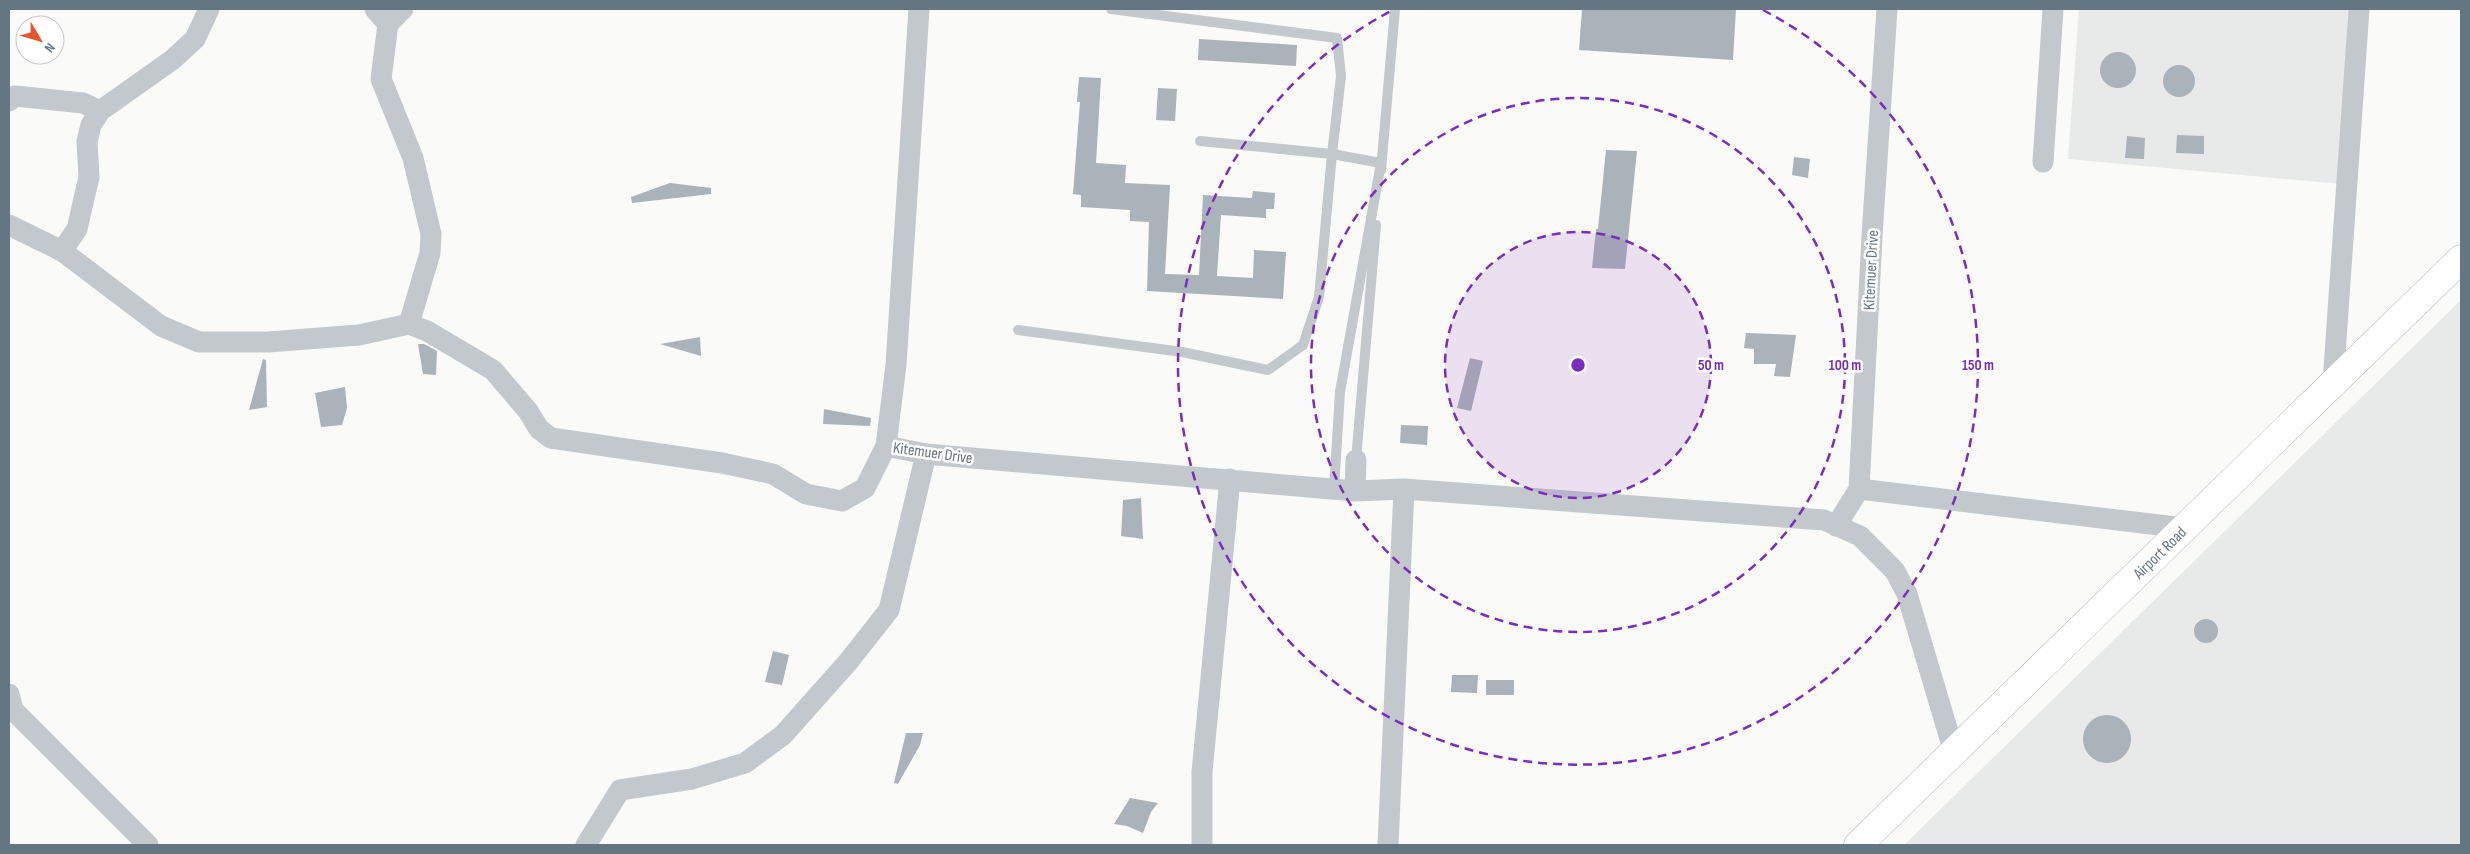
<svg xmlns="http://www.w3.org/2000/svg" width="2470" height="854" font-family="'Sofia Sans Condensed',sans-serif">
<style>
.built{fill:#e8e9e9}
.building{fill:#aab3b9}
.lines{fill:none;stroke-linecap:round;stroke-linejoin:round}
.secondary-casing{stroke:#b3babf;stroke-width:29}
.lane{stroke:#c3c8cc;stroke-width:10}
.street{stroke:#c3c8cc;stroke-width:21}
.secondary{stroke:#fff;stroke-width:28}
.ring{fill:none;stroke:#7b2cbf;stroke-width:2.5;stroke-dasharray:9 6}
.labels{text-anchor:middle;stroke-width:5;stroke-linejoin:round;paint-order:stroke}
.street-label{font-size:16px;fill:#657683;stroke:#fff}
.centre{fill:#7b2cbf;stroke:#fff;stroke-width:2.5}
.ring-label{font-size:15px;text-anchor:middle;font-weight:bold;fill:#7b2cbf;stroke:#fff;stroke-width:5;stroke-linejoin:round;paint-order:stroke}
</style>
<rect width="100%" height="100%" fill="#fafaf8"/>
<path class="built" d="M 2079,9 L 2348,9 L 2341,184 L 2068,159 Z
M 2461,300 L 2461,845 L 1904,845 Z"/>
<path class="building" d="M 1582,9 L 1736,9 L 1733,60 L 1579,50 Z
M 1199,39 L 1297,45 L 1296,66 L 1198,60 Z
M2100 70a18 18 0 1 1 36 0a18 18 0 1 1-36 0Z
M2163 81a16 16 0 1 1 32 0a16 16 0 1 1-32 0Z
M 1079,77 L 1101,78 L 1096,163 L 1126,165 L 1125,183 L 1170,185 L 1165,274 L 1199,275 L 1203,195 L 1252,198 L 1253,191 L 1275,193 L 1274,209 L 1266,209 L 1266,218 L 1221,215 L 1217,276 L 1253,278 L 1254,250 L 1286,252 L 1283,299 L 1147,291 L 1149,222 L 1130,221 L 1130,210 L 1081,207 L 1081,195 L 1073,194 L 1080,102 L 1077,102 Z
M 1158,88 L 1177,89 L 1175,121 L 1156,120 Z
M 2177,135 L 2204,136 L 2204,154 L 2176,153 Z
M 2127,136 L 2145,138 L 2144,159 L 2125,158 Z
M 1606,150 L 1637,151 L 1625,269 L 1592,268 L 1596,229 L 1598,229 Z
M 1794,157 L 1810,159 L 1808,178 L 1792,175 Z
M 670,183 L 711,188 L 711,194 L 632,203 L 631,197 Z
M 1746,333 L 1796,335 L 1790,377 L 1774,376 L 1776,364 L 1754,364 L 1754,349 L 1744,348 Z
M 700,337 L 701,356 L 660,344 Z
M 418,344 L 424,344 L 437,351 L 436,375 L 423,374 Z
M 1470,358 L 1483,361 L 1471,411 L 1457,408 Z
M 263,359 L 266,360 L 267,407 L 249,410 Z
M 345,387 L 347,408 L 342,425 L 321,427 L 315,393 Z
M 824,409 L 871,418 L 870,426 L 823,424 Z
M 1401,425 L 1428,426 L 1427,445 L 1400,443 Z
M 1141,498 L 1143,539 L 1121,536 L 1123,500 Z
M2194 631a12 12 0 1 1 24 0a12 12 0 1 1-24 0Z
M 773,651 L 789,655 L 782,685 L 765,682 Z
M 1452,675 L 1478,675 L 1477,693 L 1451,692 Z
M 1486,680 L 1514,680 L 1514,695 L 1486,695 Z
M2083 739a24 24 0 1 1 48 0a24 24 0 1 1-48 0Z
M 906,733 L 923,733 L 920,745 L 898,784 L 894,783 Z
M 1130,798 L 1158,803 L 1151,812 L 1143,833 L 1127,826 L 1114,824 Z"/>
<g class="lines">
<defs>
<g id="secondary">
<path id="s1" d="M 1858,845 L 2461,259"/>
</g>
</defs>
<use href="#secondary" class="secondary-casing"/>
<path class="lane" d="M 1111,9 L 1337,38 L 1341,76 L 1332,154 L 1200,141
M 1381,170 L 1395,9
M 1018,330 L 1182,352 L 1268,370 L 1303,345 L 1319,297 L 1332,154 L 1381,163 L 1340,392 L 1334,489
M 1356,460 L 1376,225"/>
<path class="street" d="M 375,9 L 388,24
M 403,9 L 388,24 L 381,79 L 413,158 L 431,234 L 430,253 L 409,324
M 9,101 L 15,96 L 83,103 L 100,111
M 2043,162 L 2053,9
M 9,225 L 62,251 L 161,326 L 199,342 L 268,342 L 359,335 L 409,324 L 427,331 L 493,370 L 528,411 L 539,429 L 551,438 L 722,463 L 773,474 L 806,494 L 842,501 L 865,488 L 886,446 L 896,365 L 919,9
M 62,251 L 77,229 L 89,177 L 87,142 L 91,125 L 100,111 L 172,60 L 195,39 L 209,9
M 2333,383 L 2359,9
M 886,446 L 926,454 L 1355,491 L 1404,489 L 1824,520 L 1860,536 L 1895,571 L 1907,594 L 1954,752
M 1859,489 L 2184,528
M 1355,491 L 1356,460
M 1836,526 L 1859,489 L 1872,236 L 1887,9
M 9,694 L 13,710 L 148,845
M 586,845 L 620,790 L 692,779 L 745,763 L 783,735 L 848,662 L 889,610 L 926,454
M 1202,845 L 1202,772 L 1230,479
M 1388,845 L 1404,489"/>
<use href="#secondary" class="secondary"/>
</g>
<circle cx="1578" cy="365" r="133" fill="#7b2cbf" fill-opacity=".12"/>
<g class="ring">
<circle cx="1578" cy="365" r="133"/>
<circle cx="1578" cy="365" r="267"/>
<path d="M1763 10A400 400 0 1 1 1393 10"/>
</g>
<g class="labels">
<g class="street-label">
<text transform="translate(1870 270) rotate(-87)" y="6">Kitemuer Drive</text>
<text transform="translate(933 452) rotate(8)" y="6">Kitemuer Drive</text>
<text dy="6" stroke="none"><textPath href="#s1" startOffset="420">Airport Road</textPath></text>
</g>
</g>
<circle cx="1578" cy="365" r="8" class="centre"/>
<g class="ring-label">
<text x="1711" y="370">50 m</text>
<text x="1845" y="370">100 m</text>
<text x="1978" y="370">150 m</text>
</g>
<rect width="2470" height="854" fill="none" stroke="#657683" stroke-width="20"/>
<g transform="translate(40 40) rotate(128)"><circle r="24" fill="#ffffff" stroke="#c1c8cd"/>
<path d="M0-4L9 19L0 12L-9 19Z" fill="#e4572e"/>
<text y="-8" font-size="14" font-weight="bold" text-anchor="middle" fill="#657683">N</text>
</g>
</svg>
